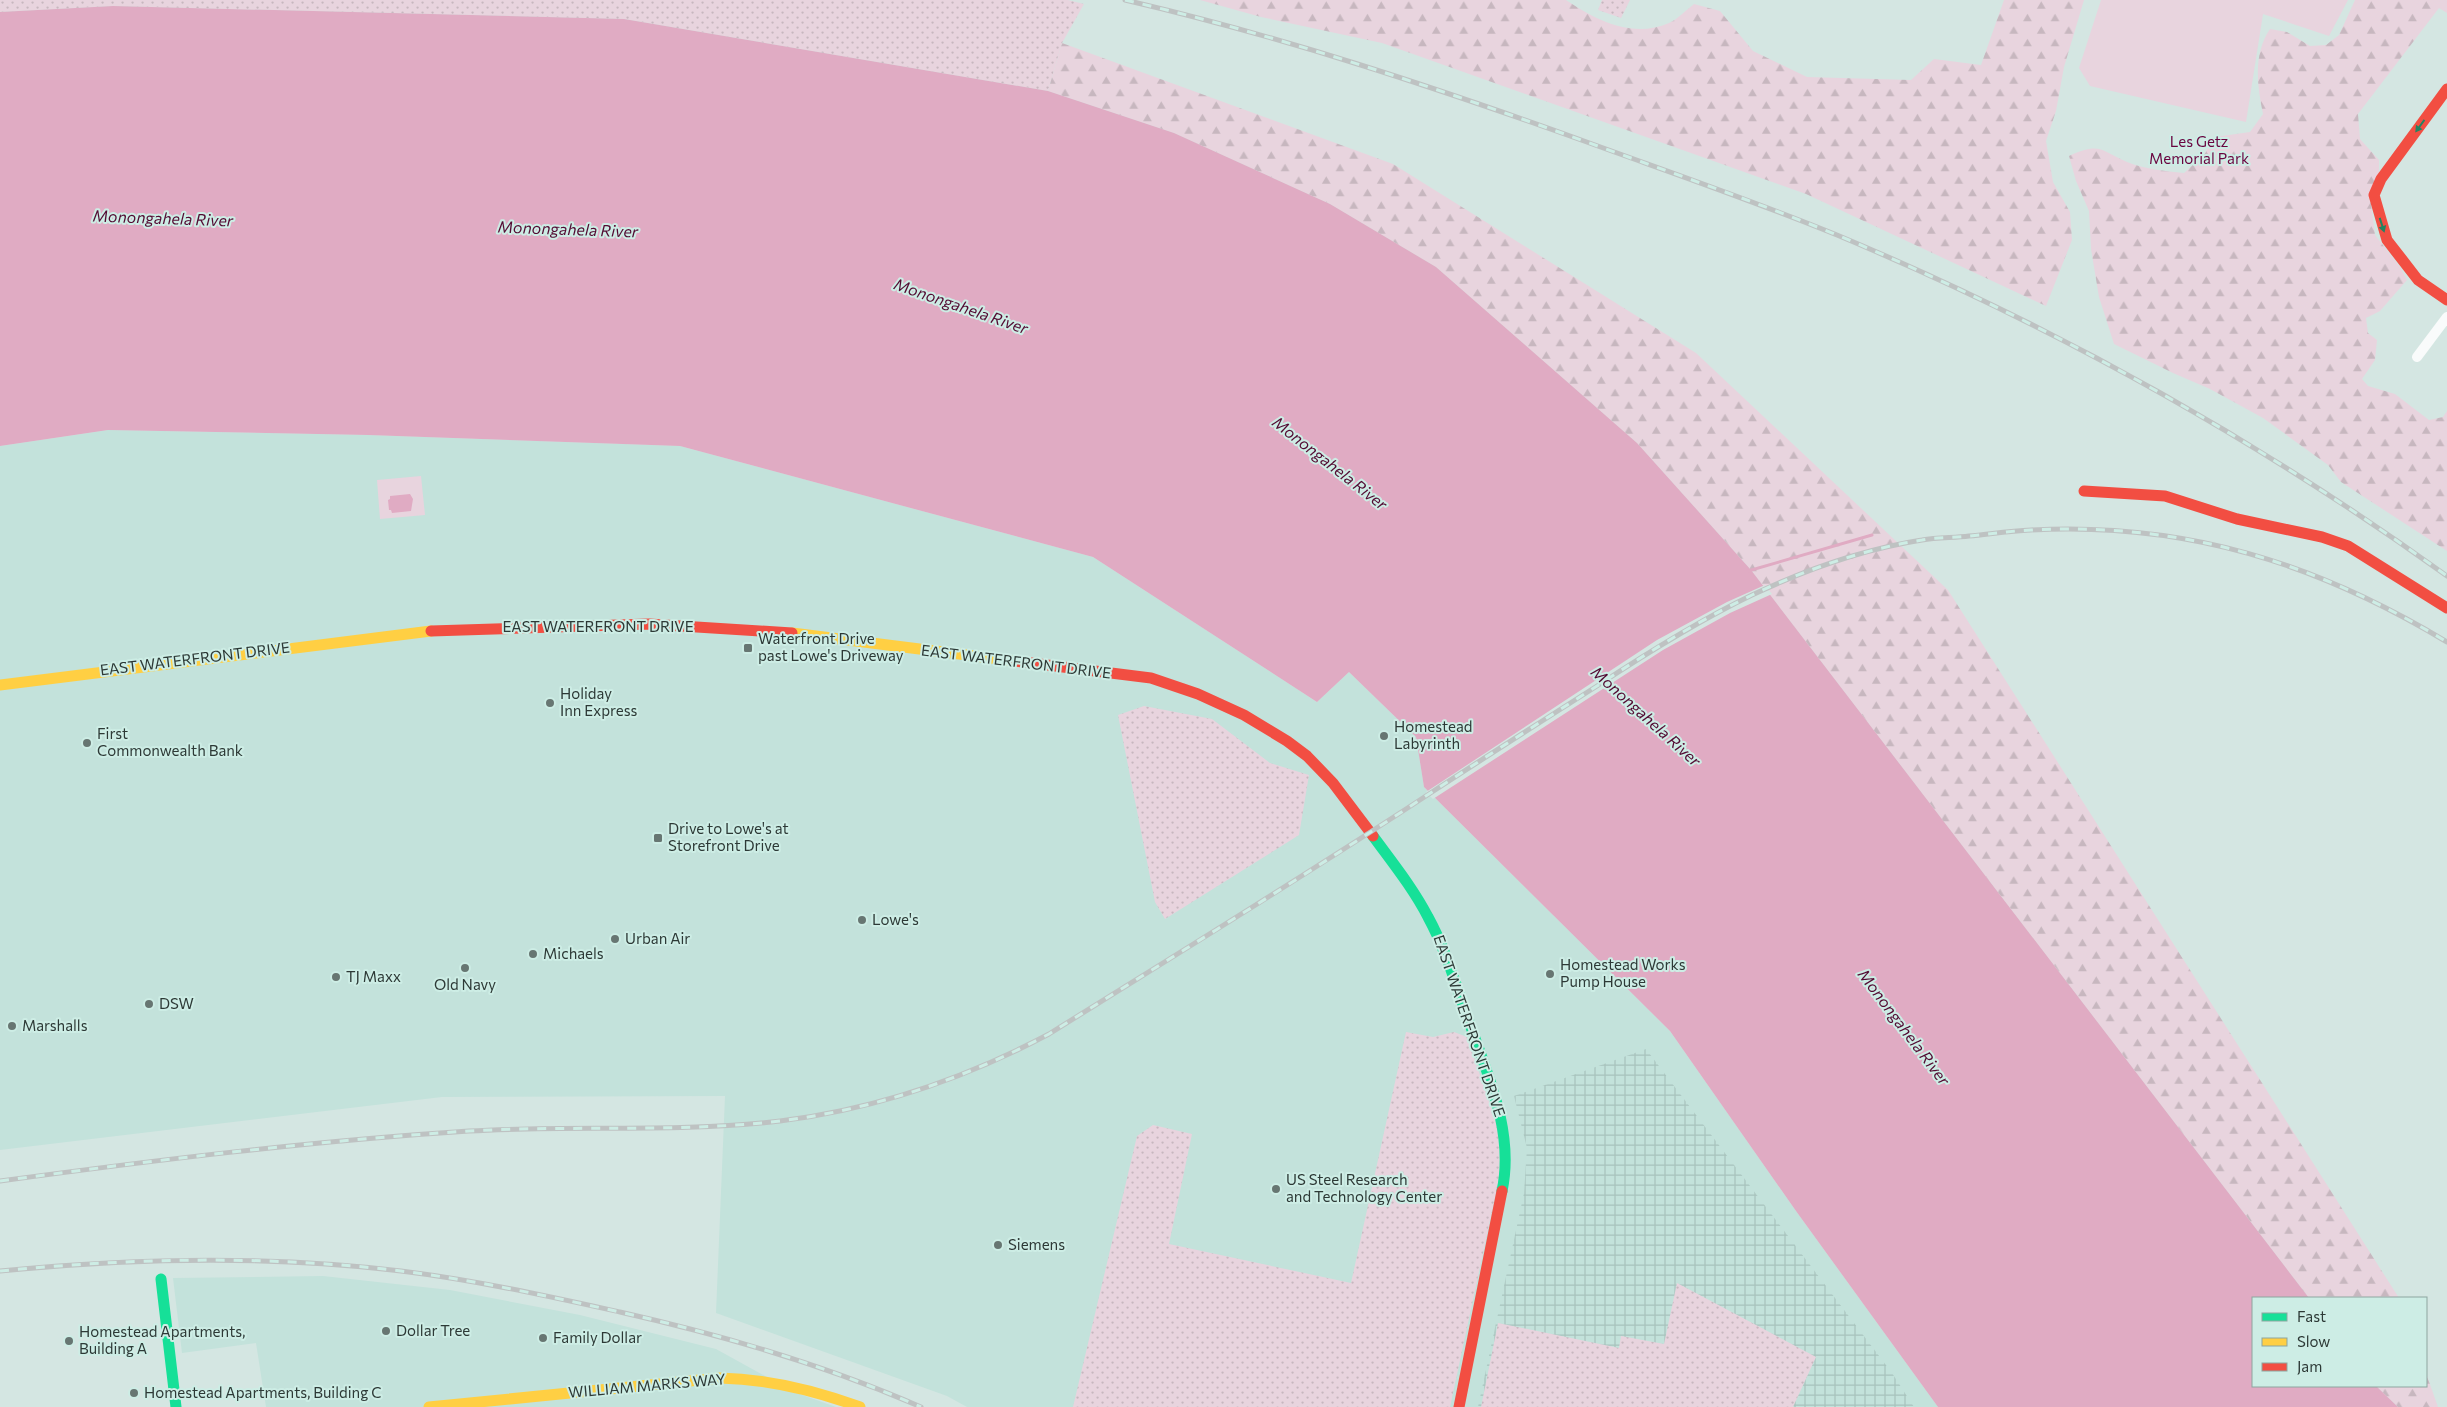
<svg xmlns="http://www.w3.org/2000/svg" width="2447" height="1407" font-family="Commissioner,sans-serif">
<style>
.built{fill:#c3e2db}
.industrial{fill:url(#industrial-grid)}
.green{fill:url(#green-dots)}
.forest{fill:url(#forest-firs)}
.pitch{fill:#e8d4de}
.water{fill:#e0abc3}
.pier{fill:#d4e6e2}
.lines{fill:none;stroke-linecap:round;stroke-linejoin:round}
.stream{stroke:#e0abc3;stroke-width:3}
.street{stroke:#f9fbfb;stroke-width:10}
.fast{stroke:#16e098;stroke-width:11}
.slow{stroke:#ffcf43;stroke-width:11}
.jam{stroke:#f24e42;stroke-width:11}
.rail-casing{stroke:#bec2c2;stroke-width:5}
.rail{stroke:#cdede5;stroke-width:3;stroke-dasharray:9;stroke-linecap:butt}
.oneway{fill:#238462}
.poi-dot{fill:#677672;stroke:#cdede5;stroke-width:2}
.labels{text-anchor:middle;stroke-width:4;stroke-linejoin:round;paint-order:stroke}
.park-label{font-size:15px;fill:#6a043f;stroke:#cdede5}
.street-label{font-size:15px;fill:#2d3936;stroke:#cdede5}
.poi-label{font-size:15px;fill:#2d3936;stroke:#cdede5;text-anchor:start}
.water-label{font-size:16px;font-style:italic;fill:#530a32;stroke:#cdede5}
</style>
<defs>
<pattern id="industrial-grid" width="8" height="8" patternUnits="userSpaceOnUse" patternTransform="scale(1.25)"><rect width="8" height="8" fill="#c3e2db"/><path d="M0 4h8M4 0v8" fill="none" stroke="#a8c3bd"/></pattern>
<pattern id="green-dots" width="8" height="8" patternUnits="userSpaceOnUse" patternTransform="scale(1.25)"><rect width="8" height="8" fill="#e8d4de"/><path d="M2 2h.1M6 6h.1" fill="none" stroke="#c7b7bf" stroke-width="1.8" stroke-linecap="round"/></pattern>
<pattern id="forest-firs" width="22" height="20" patternUnits="userSpaceOnUse" patternTransform="scale(1.25)"><rect width="22" height="20" fill="#e8d4de"/><path d="M5 1l3.5 6h-7zM16 11l3.5 6h-7z" fill="#c7b7bf"/></pattern>
</defs>
<rect width="100%" height="100%" fill="#d4e6e2"/>
<path class="built" d="M 108,430 L 368,435 L 680,446 L 1093,557 L 1317,702 L 1349,672 L 1416,737 L 1424,787 L 1670,1031 L 1796,1211 L 1938,1407 L 967,1407 L 947,1396 L 716,1313 L 725,1096 L 442,1097 L 0,1150 L 0,446 Z
M 323,1276 L 450,1290 L 580,1315 L 716,1349 L 794,1392 L 836,1407 L 266,1407 L 256,1343 L 182,1353 L 173,1278 Z"/>
<path class="industrial" d="M 1646,1049 L 1892,1373 L 1914,1407 L 1478,1407 L 1524,1193 L 1527,1148 L 1514,1096 Z"/>
<path class="green" d="M 0,0 L 1068,0 L 1084,4 L 1062,43 L 1048,91 L 624,19 L 113,6 L 0,12 Z
M 1602,0 L 1630,0 L 1621,18 L 1598,10 Z
M 1144,706 L 1212,719 L 1270,763 L 1309,775 L 1299,835 L 1165,919 L 1155,902 L 1118,715 Z
M 1406,1032 L 1433,1037 L 1454,1032 L 1467,1037 L 1499,1131 L 1500,1174 L 1450,1407 L 1073,1407 L 1137,1136 L 1153,1125 L 1192,1134 L 1169,1244 L 1351,1283 Z
M 1677,1283 L 1816,1357 L 1793,1407 L 1481,1407 L 1498,1323 L 1619,1348 L 1621,1336 L 1664,1344 Z"/>
<path class="forest" d="M 1200,0 L 1566,0 C 1596,20 1632,39 1669,23 C 1678,19 1686,10 1694,4 L 1720,11 L 1753,51 L 1807,77 L 1911,80 L 1934,59 L 1981,65 L 2004,0 L 2084,0 L 2064,67 L 2056,111 L 2046,141 L 2053,182 L 2070,212 L 2072,240 L 2046,306 L 1806,194 L 1382,43 L 1261,17 Z
M 2355,0 L 2447,0 L 2447,13 L 2439,8 L 2358,114 L 2360,139 L 2379,160 L 2379,175 L 2370,196 L 2375,235 L 2400,267 L 2407,280 L 2380,311 L 2366,318 L 2368,333 L 2377,340 L 2375,360 L 2362,379 L 2368,386 L 2395,394 L 2429,420 L 2443,417 L 2447,411 L 2447,551 L 2341,482 L 2328,465 L 2263,418 L 2210,389 L 2173,373 L 2114,344 L 2099,297 L 2091,249 L 2089,211 L 2076,181 L 2069,156 C 2100,142 2100,150 2127,162 C 2145,169 2164,171 2184,173 L 2203,156 L 2215,137 L 2250,132 L 2263,114 C 2257,85 2253,54 2270,29 L 2287,32 L 2310,46 L 2326,45 L 2339,35 Z
M 1062,43 L 1393,164 L 1696,353 L 1948,590 L 2399,1298 L 2309,1298 L 1751,570 L 1637,443 L 1436,267 L 1330,204 L 1174,133 L 1048,91 Z
M 2426,1373 L 2438,1407 L 2398,1407 L 2376,1386 L 2426,1386 Z"/>
<path class="pitch" d="M 2101,0 L 2348,0 L 2329,36 L 2263,14 L 2246,122 L 2090,86 L 2079,68 Z
M 421,476 L 425,515 L 380,519 L 377,480 Z"/>
<path class="water" d="M 113,6 L 624,19 L 1048,91 L 1174,133 L 1330,204 L 1436,267 L 1637,443 L 1751,570 L 2309,1298 L 2253,1298 L 2253,1386 L 2376,1386 L 2398,1407 L 1938,1407 L 1796,1211 L 1670,1031 L 1424,787 L 1416,737 L 1349,672 L 1317,702 L 1093,557 L 680,446 L 368,435 L 108,430 L 0,446 L 0,12 Z
M 410,494 L 413,499 L 411,511 L 392,513 L 391,510 L 389,510 L 388,500 L 390,499 L 390,496 Z"/>
<path class="pier" d="M 1765,585 L 1772,594 L 1730,613 L 1663,650 L 1433,799 L 1426,792 L 1657,640 L 1727,602 Z"/>
<g class="lines">
<path class="stream" d="M 1748,571 L 1872,535"/>
<path class="street" d="M 2417,357 L 2447,317"/>
<path class="fast" d="M 1373,836 C 1392,862 1413,888 1428,917 C 1445,948 1455,982 1467,1016 C 1486,1072 1515,1130 1502,1191
M 161,1279 L 176,1407"/>
<path class="slow" d="M 792,633 L 1015,661
M 0,685 L 431,631
M 429,1407 L 720,1378 C 769,1379 814,1390 860,1407"/>
<path class="jam" d="M 2447,89 L 2381,179 L 2374,195 L 2387,240 L 2418,280 L 2447,300
M 2084,491 L 2165,496 L 2237,519 L 2322,537 L 2348,546 L 2447,608
M 431,631 L 649,624 L 792,633
M 1015,661 L 1151,678 L 1198,694 L 1244,715 L 1287,741 L 1307,756 L 1333,783 L 1373,836
M 1459,1407 L 1502,1191"/>
<defs>
<path id="rail" d="M 1125,0 C 1281,36 1434,87 1584,141 C 1669,172 1754,201 1837,235 C 2052,325 2258,440 2447,576
M 0,1181 C 156,1160 312,1141 469,1131 C 573,1125 677,1133 780,1121 C 876,1109 964,1079 1049,1034 C 1177,954 1306,875 1432,792 C 1487,756 1542,721 1597,686 C 1647,653 1698,621 1752,595 C 1805,570 1864,549 1922,540 C 1938,537 1954,538 1969,536 C 1990,534 2010,531 2031,530 C 2186,522 2316,563 2447,642
M 0,1271 C 133,1258 268,1255 401,1271 C 475,1280 547,1296 620,1312 C 722,1335 825,1365 921,1407"/>
</defs>
<use href="#rail" class="rail-casing"/>
<use href="#rail" class="rail"/>
</g>
<defs><path id="oneway-solid" d="M-6-.8H1V-3.2L6.5 0L1 3.2V.8H-6Z" transform="scale(1.25)"/></defs>
<g class="oneway">
<use href="#oneway-solid" transform="translate(2420 126) rotate(126)"/>
<use href="#oneway-solid" transform="translate(2382 225) rotate(72)"/>
</g>
<g class="poi-dot">
<rect x="743" y="643" width="10" height="10" rx="2.5"/>
<circle cx="550" cy="703" r="5"/>
<circle cx="1384" cy="736" r="5"/>
<circle cx="87" cy="743" r="5"/>
<rect x="653" y="833" width="10" height="10" rx="2.5"/>
<circle cx="862" cy="920" r="5"/>
<circle cx="615" cy="939" r="5"/>
<circle cx="533" cy="954" r="5"/>
<circle cx="465" cy="968" r="5"/>
<circle cx="1550" cy="974" r="5"/>
<circle cx="336" cy="977" r="5"/>
<circle cx="149" cy="1004" r="5"/>
<circle cx="12" cy="1026" r="5"/>
<circle cx="1276" cy="1189" r="5"/>
<circle cx="998" cy="1245" r="5"/>
<circle cx="386" cy="1331" r="5"/>
<circle cx="543" cy="1338" r="5"/>
<circle cx="69" cy="1341" r="5"/>
<circle cx="134" cy="1393" r="5"/>
</g>
<g class="labels">
<g class="park-label">
<text x="2199" y="147">Les Getz<tspan x="2199" dy="17">Memorial Park</tspan></text>
</g>
<g class="street-label">
<text x="598" y="632">EAST WATERFRONT DRIVE</text>
<text transform="translate(195 659) rotate(-7)" y="5">EAST WATERFRONT DRIVE</text>
<text transform="translate(1016 662) rotate(7)" y="5">EAST WATERFRONT DRIVE</text>
<text transform="translate(1469 1026) rotate(71)" y="5">EAST WATERFRONT DRIVE</text>
<text transform="translate(647 1386) rotate(-5)" y="5">WILLIAM MARKS WAY</text>
</g>
<g class="poi-label">
<text x="758" y="644">Waterfront Drive<tspan x="758" dy="17">past Lowe's Driveway</tspan></text>
<text x="560" y="699">Holiday<tspan x="560" dy="17">Inn Express</tspan></text>
<text x="1394" y="732">Homestead<tspan x="1394" dy="17">Labyrinth</tspan></text>
<text x="97" y="739">First<tspan x="97" dy="17">Commonwealth Bank</tspan></text>
<text x="668" y="834">Drive to Lowe's at<tspan x="668" dy="17">Storefront Drive</tspan></text>
<text x="872" y="925">Lowe's</text>
<text x="625" y="944">Urban Air</text>
<text x="543" y="959">Michaels</text>
<text x="1560" y="970">Homestead Works<tspan x="1560" dy="17">Pump House</tspan></text>
<text x="346" y="982">TJ Maxx</text>
<text x="465" y="990" text-anchor="middle">Old Navy</text>
<text x="159" y="1009">DSW</text>
<text x="22" y="1031">Marshalls</text>
<text x="1286" y="1185">US Steel Research<tspan x="1286" dy="17">and Technology Center</tspan></text>
<text x="1008" y="1250">Siemens</text>
<text x="396" y="1336">Dollar Tree</text>
<text x="79" y="1337">Homestead Apartments,<tspan x="79" dy="17">Building A</tspan></text>
<text x="553" y="1343">Family Dollar</text>
<text x="144" y="1398">Homestead Apartments, Building C</text>
</g>
<g class="water-label">
<text transform="translate(163 218) rotate(2)" y="6">Monongahela River</text>
<text transform="translate(568 229) rotate(2)" y="6">Monongahela River</text>
<text transform="translate(961 306) rotate(19)" y="6">Monongahela River</text>
<text transform="translate(1330 463) rotate(38)" y="6">Monongahela River</text>
<text transform="translate(1646 716) rotate(42)" y="6">Monongahela River</text>
<text transform="translate(1904 1027) rotate(53)" y="6">Monongahela River</text>
</g>
</g>
<rect x="2252" y="1297" width="175" height="90" fill="#cdede5" stroke="#8da59f"/>
<rect x="2262" y="1313" width="25" height="8" fill="#16e098" stroke="#8da59f"/>
<text x="2297" y="1322" font-size="15" fill="#2d3936">Fast</text>
<rect x="2262" y="1338" width="25" height="8" fill="#ffcf43" stroke="#8da59f"/>
<text x="2297" y="1347" font-size="15" fill="#2d3936">Slow</text>
<rect x="2262" y="1363" width="25" height="8" fill="#f24e42" stroke="#8da59f"/>
<text x="2297" y="1372" font-size="15" fill="#2d3936">Jam</text>
</svg>
